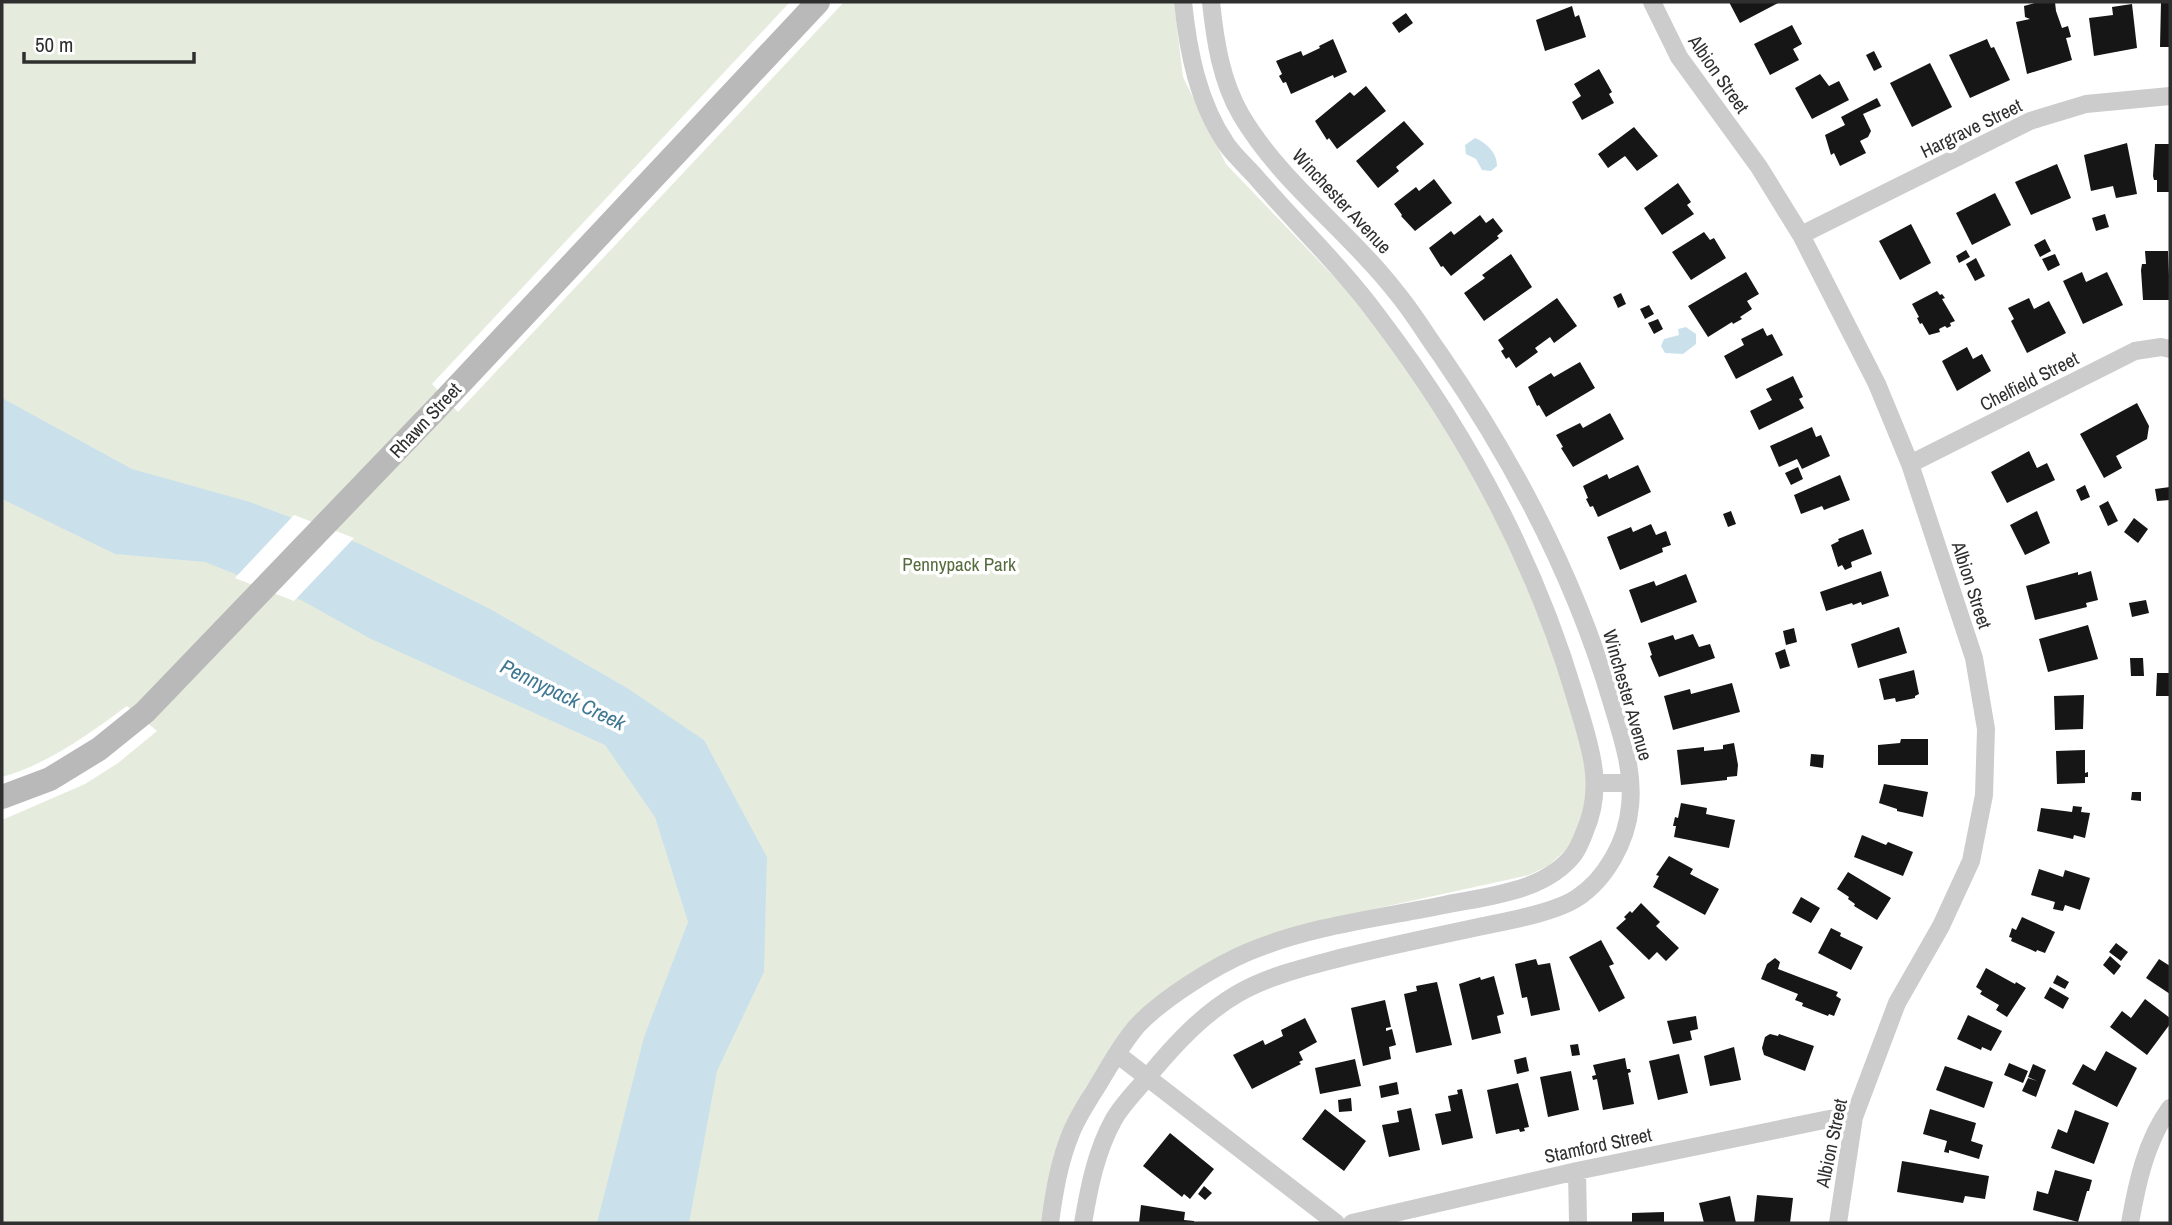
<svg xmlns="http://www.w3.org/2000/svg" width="2172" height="1225" font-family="'Archivo Narrow',sans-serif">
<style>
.green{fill:#e6ecdd}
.water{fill:#cae1ec}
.pier{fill:#fff}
.building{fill:#161616}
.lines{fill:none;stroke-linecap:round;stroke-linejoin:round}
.street{stroke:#ccc;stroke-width:18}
.secondary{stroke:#b9b9b9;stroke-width:24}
.labels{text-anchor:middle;stroke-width:7;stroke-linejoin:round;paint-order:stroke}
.street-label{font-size:19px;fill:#2f2f2f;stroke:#fff}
.park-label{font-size:19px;fill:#566b3d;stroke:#fff}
.water-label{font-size:21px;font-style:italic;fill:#3e7791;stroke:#fff}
</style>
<rect width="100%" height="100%" fill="#fff"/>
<path class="green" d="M 2,2 L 790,2 L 432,384 L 458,412 L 844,2 L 1174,2 L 1183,77 L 1226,164 L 1342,285 L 1387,341 L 1434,408 L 1501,527 L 1544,627 L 1589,768 L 1587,813 L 1568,848 L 1548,866 L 1529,875 L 1315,922 L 1272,934 L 1227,952 L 1182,979 L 1148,1008 L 1107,1057 L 1085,1088 L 1072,1113 L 1042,1223 L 2,1223 L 2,820 L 85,784 L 118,763 L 157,731 L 127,706 C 89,734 48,764 2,777 Z"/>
<path class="water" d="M 1475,138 C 1487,143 1497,153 1497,166 L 1491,171 L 1482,170 L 1476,159 L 1466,154 L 1465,145 Z
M 1686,327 L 1696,334 L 1696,344 L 1683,354 L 1665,353 L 1661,346 L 1664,339 L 1679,335 L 1678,329 Z
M 2,398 L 132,469 L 250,502 L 360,544 L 492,610 L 627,688 L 704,740 L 767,857 L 764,972 L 717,1071 L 689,1223 L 597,1223 L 644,1037 L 688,922 L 655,817 L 605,745 L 369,638 L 303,601 L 205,562 L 115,554 L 2,499 Z"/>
<path class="pier" d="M 294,515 L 354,538 L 294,601 L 235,578 Z"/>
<path class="building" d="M 1729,2 L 1780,2 L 1740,23 Z
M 2038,2 L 2055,2 L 2056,11 L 2062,28 L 2068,26 L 2071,37 L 2066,38 L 2072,60 L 2027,74 L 2016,22 L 2030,19 L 2025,17 L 2024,6 Z
M 2161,2 L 2170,2 L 2170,47 L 2160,47 Z
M 2132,4 L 2137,48 L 2094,56 L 2089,18 L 2113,15 L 2112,7 Z
M 1572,6 L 1575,17 L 1579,15 L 1586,37 L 1545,51 L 1536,20 Z
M 1406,13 L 1413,23 L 1399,33 L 1392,23 Z
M 1792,25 L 1802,44 L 1793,49 L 1799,60 L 1770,75 L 1754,44 Z
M 1333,39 L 1347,72 L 1334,78 L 1333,75 L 1291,94 L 1286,82 L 1283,83 L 1279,76 L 1282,74 L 1276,61 L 1301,51 L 1303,56 L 1320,48 L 1319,46 Z
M 1987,39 L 1991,48 L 1994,47 L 2010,80 L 1970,98 L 1949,55 Z
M 1874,51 L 1882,67 L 1874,71 L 1866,55 Z
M 1930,63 L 1952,107 L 1912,127 L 1890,83 Z
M 1599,69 L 1612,92 L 1609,94 L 1614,103 L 1582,120 L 1572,102 L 1581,96 L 1574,84 Z
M 1820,74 L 1829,86 L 1839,81 L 1849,100 L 1812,119 L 1795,88 Z
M 1366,86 L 1386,111 L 1337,149 L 1329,138 L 1327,140 L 1315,121 L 1350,92 L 1354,96 Z
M 1877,98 L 1881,106 L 1863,114 L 1871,131 L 1868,137 L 1860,141 L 1866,153 L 1840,166 L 1834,153 L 1831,155 L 1825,135 L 1845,125 L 1841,117 Z
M 1404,121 L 1424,144 L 1396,167 L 1399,171 L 1378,188 L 1356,161 Z
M 1634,127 L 1658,156 L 1637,171 L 1625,156 L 1608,168 L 1598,154 Z
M 2127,143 L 2137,194 L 2116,198 L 2113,186 L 2091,191 L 2084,155 Z
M 2155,144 L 2170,144 L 2170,192 L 2157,192 L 2157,180 L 2154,180 L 2153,176 Z
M 2057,164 L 2071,198 L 2031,215 L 2015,182 Z
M 1434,179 L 1452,203 L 1415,231 L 1401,216 L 1402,215 L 1394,204 L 1416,187 L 1419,191 Z
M 1678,183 L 1691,202 L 1687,205 L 1694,214 L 1662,235 L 1644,208 Z
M 1995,193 L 2011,225 L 1972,245 L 1956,213 Z
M 2105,214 L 2109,227 L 2096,231 L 2092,218 Z
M 1480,215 L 1486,223 L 1493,218 L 1503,231 L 1497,236 L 1499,238 L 1451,276 L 1443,266 L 1441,267 L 1429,248 L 1451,231 L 1454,235 Z
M 1911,224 L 1931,263 L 1900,280 L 1879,241 Z
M 1704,232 L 1710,240 L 1714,238 L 1726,258 L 1691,280 L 1672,252 Z
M 2045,239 L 2051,251 L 2040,257 L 2034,245 Z
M 1966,250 L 1970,257 L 1959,263 L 1956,256 Z
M 2145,251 L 2168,251 L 2170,300 L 2143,300 L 2141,270 L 2142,264 L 2146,264 Z
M 1511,254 L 1532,287 L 1484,321 L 1464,293 L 1485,278 L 1482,275 Z
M 2055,254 L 2060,265 L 2048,271 L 2042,259 Z
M 1976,258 L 1985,276 L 1975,281 L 1966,264 Z
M 1746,272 L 1759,294 L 1747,301 L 1752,309 L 1740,317 L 1742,319 L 1733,324 L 1732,322 L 1708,337 L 1688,306 Z
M 2082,272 L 2086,282 L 2107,272 L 2123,305 L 2083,324 L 2063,281 Z
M 1937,291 L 1940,295 L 1942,294 L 1945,298 L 1942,299 L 1955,321 L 1950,323 L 1951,326 L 1947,328 L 1945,326 L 1939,329 L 1940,332 L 1929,335 L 1922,323 L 1920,324 L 1917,318 L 1919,317 L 1912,304 Z
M 1621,293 L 1626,304 L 1618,308 L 1613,297 Z
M 1557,298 L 1577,326 L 1554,343 L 1550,337 L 1535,348 L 1538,352 L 1516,368 L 1509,357 L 1506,359 L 1501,351 L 1504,349 L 1498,340 Z
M 2029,298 L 2034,309 L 2049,301 L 2066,333 L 2027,353 L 2011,321 L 2014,319 L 2008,308 Z
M 1649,305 L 1654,314 L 1645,319 L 1640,309 Z
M 1658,319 L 1663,329 L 1654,334 L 1648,323 Z
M 1763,328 L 1767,336 L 1772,334 L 1783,355 L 1736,379 L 1724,356 L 1744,345 L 1741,339 Z
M 1967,347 L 1973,359 L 1982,354 L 1991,371 L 1957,391 L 1942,361 Z
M 1580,362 L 1595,388 L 1546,417 L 1539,405 L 1537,406 L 1528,387 L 1551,373 L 1554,377 Z
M 1793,376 L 1803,397 L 1799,399 L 1804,408 L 1759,430 L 1750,411 L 1772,400 L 1766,389 Z
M 2137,403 L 2149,426 L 2147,439 L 2116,456 L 2122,468 L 2104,478 L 2080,434 Z
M 1610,413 L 1624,439 L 1573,467 L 1561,448 L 1563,447 L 1556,435 L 1580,423 L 1583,428 Z
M 1812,427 L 1816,437 L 1821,435 L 1830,456 L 1802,469 L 1797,459 L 1779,467 L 1770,446 Z
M 2029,451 L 2037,468 L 2047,463 L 2055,480 L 2007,503 L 1991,472 Z
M 1638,465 L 1651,492 L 1598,517 L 1593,506 L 1590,507 L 1586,499 L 1588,498 L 1583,486 L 1607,474 L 1609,479 Z
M 1798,467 L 1803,479 L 1791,485 L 1785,473 Z
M 1840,475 L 1850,500 L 1824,510 L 1822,506 L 1801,514 L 1794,495 Z
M 2085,485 L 2090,497 L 2081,501 L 2076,490 Z
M 2170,487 L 2170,500 L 2157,501 L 2155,489 Z
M 2108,501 L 2118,521 L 2108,526 L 2099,506 Z
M 1731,511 L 1736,524 L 1728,527 L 1723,514 Z
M 2037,511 L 2050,543 L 2025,555 L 2010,525 Z
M 2134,518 L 2148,529 L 2138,543 L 2124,532 Z
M 1651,524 L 1656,535 L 1666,531 L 1671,545 L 1662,548 L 1663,552 L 1620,570 L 1607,537 L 1631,527 L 1633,532 Z
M 1863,529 L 1872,554 L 1851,562 L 1852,567 L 1845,570 L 1842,565 L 1838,567 L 1831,545 L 1839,541 L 1838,539 Z
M 1881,571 L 1889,596 L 1862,605 L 1861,602 L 1853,605 L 1852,603 L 1826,611 L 1820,592 Z
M 2091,571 L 2098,600 L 2086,603 L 2087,607 L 2035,620 L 2026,586 L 2078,572 L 2078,575 Z
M 1686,574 L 1697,602 L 1641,623 L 1629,590 L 1654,581 L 1656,586 Z
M 2146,600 L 2149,613 L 2132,617 L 2129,603 Z
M 2088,625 L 2098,659 L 2048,672 L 2039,639 Z
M 1899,627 L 1907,653 L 1858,668 L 1851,644 Z
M 1794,628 L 1797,642 L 1786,645 L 1783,631 Z
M 1693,634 L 1699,647 L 1710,644 L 1715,658 L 1659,677 L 1650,656 L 1652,655 L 1648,643 L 1673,635 L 1675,640 Z
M 1785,649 L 1790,666 L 1780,669 L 1775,653 Z
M 2130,658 L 2143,658 L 2144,676 L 2131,676 Z
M 1914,670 L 1919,694 L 1915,696 L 1915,698 L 1896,702 L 1895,698 L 1884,700 L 1879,679 Z
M 2157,673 L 2170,673 L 2170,696 L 2156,696 Z
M 1732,683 L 1740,712 L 1673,730 L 1664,696 L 1690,689 L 1691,694 Z
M 2084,695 L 2083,729 L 2055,730 L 2054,696 Z
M 1901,739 L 1928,739 L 1928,765 L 1878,765 L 1878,745 L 1900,743 Z
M 1734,743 L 1738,765 L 1737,776 L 1727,777 L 1727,780 L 1681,785 L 1677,750 L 1704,747 L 1704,751 L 1723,749 L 1723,745 Z
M 2085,750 L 2085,773 L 2088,772 L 2088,777 L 2085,777 L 2085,783 L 2057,784 L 2056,751 Z
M 1811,754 L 1824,755 L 1823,768 L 1810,766 Z
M 1884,784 L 1928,792 L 1923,817 L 1897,811 L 1897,809 L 1879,803 Z
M 2132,792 L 2141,792 L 2141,801 L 2131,800 Z
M 1681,803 L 1707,808 L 1706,814 L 1735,820 L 1729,848 L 1674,837 L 1676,826 L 1673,826 L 1675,817 L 1678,818 Z
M 2073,806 L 2082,807 L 2081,812 L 2090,813 L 2085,838 L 2074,835 L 2073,839 L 2037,831 L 2041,808 L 2072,812 Z
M 1862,835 L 1886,845 L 1888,842 L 1913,852 L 1903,876 L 1854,857 Z
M 1669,856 L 1693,869 L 1690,874 L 1719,889 L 1705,915 L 1653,887 L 1659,876 L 1656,875 Z
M 2039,869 L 2063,877 L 2065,870 L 2090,878 L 2080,910 L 2065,905 L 2063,911 L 2053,909 L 2055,902 L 2031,895 Z
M 1848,872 L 1891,898 L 1877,920 L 1854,906 L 1855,904 L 1848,899 L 1849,897 L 1837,889 Z
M 1801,897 L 1820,908 L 1811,923 L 1792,913 Z
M 1641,903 L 1660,922 L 1656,926 L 1679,948 L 1666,961 L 1657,952 L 1649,960 L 1616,928 L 1626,919 L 1624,917 L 1630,911 L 1632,913 Z
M 2022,917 L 2055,932 L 2045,953 L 2037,950 L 2036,952 L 2011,941 L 2012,938 L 2009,937 L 2012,928 L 2016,930 Z
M 1831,928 L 1841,933 L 1840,936 L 1863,947 L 1851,970 L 1818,953 Z
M 1601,940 L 1614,964 L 1609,966 L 1625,998 L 1599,1012 L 1569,957 Z
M 2116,943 L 2128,952 L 2121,961 L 2109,952 Z
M 2110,956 L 2121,966 L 2114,975 L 2103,965 Z
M 1775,958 L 1780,962 L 1778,969 L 1838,992 L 1836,996 L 1841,999 L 1834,1016 L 1829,1014 L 1828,1016 L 1802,1006 L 1803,1003 L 1795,1000 L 1798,994 L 1761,979 L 1767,964 Z
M 1536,959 L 1538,965 L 1550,963 L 1560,1010 L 1531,1016 L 1527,997 L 1522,998 L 1515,964 Z
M 2159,959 L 2170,966 L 2170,994 L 2146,978 Z
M 1986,968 L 2015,984 L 2016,982 L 2026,988 L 2007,1017 L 1996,1010 L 1999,1005 L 1980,994 L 1982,991 L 1976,987 Z
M 2057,975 L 2069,982 L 2065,989 L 2053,983 Z
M 1494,976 L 1504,1014 L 1497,1016 L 1501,1033 L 1472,1040 L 1459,984 L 1480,977 L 1481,980 Z
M 1437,982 L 1452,1045 L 1416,1053 L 1404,994 L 1417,991 L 1416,986 Z
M 2050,987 L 2069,998 L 2063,1009 L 2044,998 Z
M 2145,999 L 2170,1018 L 2170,1024 L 2147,1055 L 2110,1027 L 2122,1011 L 2131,1018 Z
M 1385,1000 L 1391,1027 L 1386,1028 L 1386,1031 L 1392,1029 L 1396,1045 L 1389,1047 L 1391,1059 L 1363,1066 L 1351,1008 Z
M 1968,1015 L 2002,1031 L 1991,1051 L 1982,1047 L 1981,1050 L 1957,1039 Z
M 1696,1016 L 1698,1029 L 1690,1031 L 1692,1040 L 1673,1044 L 1667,1021 Z
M 1305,1018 L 1317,1042 L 1299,1052 L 1303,1060 L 1299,1062 L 1301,1064 L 1252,1089 L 1233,1055 L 1263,1040 L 1265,1045 L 1283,1036 L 1281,1030 Z
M 1770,1034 L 1778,1036 L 1779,1034 L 1814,1046 L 1805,1071 L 1764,1055 L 1762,1048 L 1765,1037 Z
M 1578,1044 L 1580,1055 L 1572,1056 L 1570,1045 Z
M 1734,1047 L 1741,1080 L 1710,1086 L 1704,1056 Z
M 2106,1051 L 2137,1068 L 2117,1107 L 2072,1084 L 2083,1064 L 2095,1071 Z
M 1679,1054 L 1688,1093 L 1658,1100 L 1649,1061 Z
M 1526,1057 L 1529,1071 L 1517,1074 L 1514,1060 Z
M 1625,1058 L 1627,1069 L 1630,1069 L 1631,1072 L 1628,1073 L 1634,1104 L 1603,1110 L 1597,1079 L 1593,1080 L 1592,1076 L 1596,1075 L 1593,1065 Z
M 1355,1059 L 1361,1086 L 1320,1094 L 1315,1068 Z
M 2009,1063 L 2028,1071 L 2023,1083 L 2004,1075 Z
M 2033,1064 L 2046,1070 L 2036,1097 L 2022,1091 L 2028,1078 L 2037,1081 L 2028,1077 Z
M 1945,1066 L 1993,1082 L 1984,1108 L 1936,1090 Z
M 1571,1071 L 1579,1110 L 1548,1117 L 1540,1077 Z
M 1397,1082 L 1399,1094 L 1381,1098 L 1379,1086 Z
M 1518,1083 L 1529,1127 L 1524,1128 L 1525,1131 L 1520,1132 L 1519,1129 L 1496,1134 L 1487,1090 Z
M 1462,1089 L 1473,1138 L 1442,1145 L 1435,1114 L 1451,1111 L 1448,1096 L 1458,1094 L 1457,1090 Z
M 1351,1098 L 1352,1111 L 1339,1112 L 1338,1100 Z
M 1411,1108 L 1420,1150 L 1389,1157 L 1382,1125 L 1399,1122 L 1397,1111 Z
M 1325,1109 L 1366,1141 L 1344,1171 L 1302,1139 Z
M 1930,1109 L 1976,1123 L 1971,1141 L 1983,1145 L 1979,1159 L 1949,1150 L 1949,1153 L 1944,1152 L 1947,1141 L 1923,1134 Z
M 2075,1110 L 2109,1123 L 2094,1164 L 2051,1148 L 2058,1129 L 2067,1133 Z
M 1170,1133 L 1214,1169 L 1190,1199 L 1184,1194 L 1182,1197 L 1143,1166 Z
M 1902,1161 L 1989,1176 L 1985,1199 L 1965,1196 L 1963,1203 L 1897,1192 Z
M 2055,1170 L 2092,1180 L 2089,1191 L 2087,1191 L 2078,1222 L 2033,1210 L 2037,1191 L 2048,1194 Z
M 1204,1186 L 1212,1193 L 1205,1200 L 1198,1194 Z
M 1757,1195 L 1793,1198 L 1790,1223 L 1754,1223 Z
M 1730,1196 L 1736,1223 L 1704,1223 L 1699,1203 Z
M 1141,1205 L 1185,1212 L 1184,1220 L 1194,1221 L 1194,1223 L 1139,1223 Z
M 1664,1212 L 1664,1223 L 1632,1223 L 1632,1213 Z"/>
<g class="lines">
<path class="street" d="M 1652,2 L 1679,57 L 1759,167 L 1801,235 L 1877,384 L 1910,464 L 1974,658 L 1986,729 L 1984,795 L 1971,861 L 1941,926 L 1897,1003 L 1854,1117 L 1838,1223
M 1801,235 L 2030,121 L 2086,104 L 2170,96
M 1910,464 L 2135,351 L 2161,347 L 2170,349
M 1596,783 L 1630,783
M 1117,1054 L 1336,1223
M 1577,1171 L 1578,1223
M 1050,1223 C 1054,1193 1059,1162 1071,1133 C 1079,1113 1093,1094 1104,1075 C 1114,1058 1124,1041 1137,1026 C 1162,999 1215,966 1248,952 C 1310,926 1380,918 1444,905 C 1488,896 1545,892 1574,854 C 1579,847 1582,839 1585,831 C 1606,783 1588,741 1574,693 C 1533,556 1464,429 1377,315 C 1340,265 1295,223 1255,176 C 1246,166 1235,156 1227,145 C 1198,103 1188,51 1183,2
M 1083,1223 C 1089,1188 1096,1151 1114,1119 C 1123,1103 1139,1088 1151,1073 C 1176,1043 1203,1014 1237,994 C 1268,976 1306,967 1340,958 C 1400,943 1461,931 1521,918 C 1538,914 1562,908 1577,898 C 1606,879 1627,841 1630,806 C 1634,770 1621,734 1611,700 C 1574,575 1513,460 1440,354 C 1425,333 1412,311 1396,292 C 1348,230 1281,183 1241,115 C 1221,81 1215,40 1211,2
M 1352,1223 L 1577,1171 L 1829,1119 L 1854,1117
M 2130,1223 C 2137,1183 2146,1141 2170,1108"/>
<path class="secondary" d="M 2,797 L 50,779 L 99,749 L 145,712 L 439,406 L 818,2"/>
</g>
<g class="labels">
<g class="street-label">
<text transform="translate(1719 74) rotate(55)" y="7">Albion Street</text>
<text transform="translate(1971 128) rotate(-26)" y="7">Hargrave Street</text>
<text transform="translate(1342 201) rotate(47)" y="7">Winchester Avenue</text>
<text transform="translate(2029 381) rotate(-27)" y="7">Chelfield Street</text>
<text transform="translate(425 420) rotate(-47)" y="7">Rhawn Street</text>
<text transform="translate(1972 585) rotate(72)" y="7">Albion Street</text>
<text transform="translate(1628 695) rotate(74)" y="7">Winchester Avenue</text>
<text transform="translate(1831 1143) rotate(-78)" y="7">Albion Street</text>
<text transform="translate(1598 1145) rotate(-12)" y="7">Stamford Street</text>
</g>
<g class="park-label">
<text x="959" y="571">Pennypack Park</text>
</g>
<g class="water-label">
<text transform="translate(563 695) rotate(26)" y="7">Pennypack Creek</text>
</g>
</g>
<rect width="2172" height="1225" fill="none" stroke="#2f2f2f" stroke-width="7"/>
<path d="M24 52v10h170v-10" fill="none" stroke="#2f2f2f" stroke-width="3.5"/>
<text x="35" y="52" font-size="21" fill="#2f2f2f" stroke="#ffffff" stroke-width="5" paint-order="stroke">50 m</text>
</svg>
